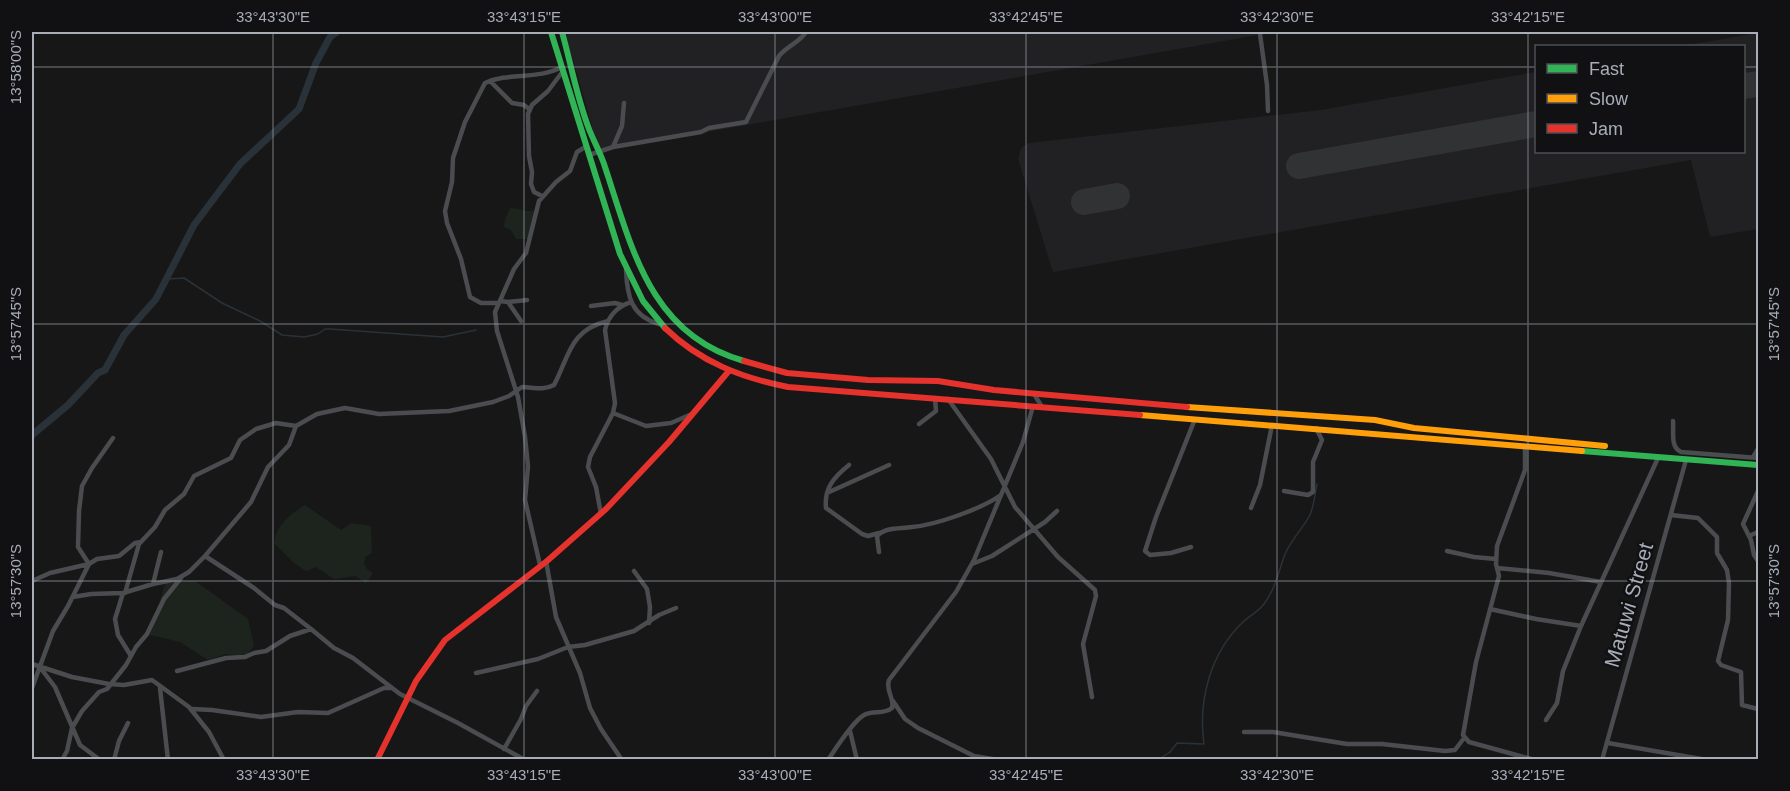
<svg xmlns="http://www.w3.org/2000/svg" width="1790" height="791" font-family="Arial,sans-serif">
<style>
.built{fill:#212123}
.green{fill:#1d241e}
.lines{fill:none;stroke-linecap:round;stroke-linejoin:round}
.stream{stroke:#2a3239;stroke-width:1.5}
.river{stroke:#2a3239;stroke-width:7}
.runway{stroke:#313233;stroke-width:26}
.street{stroke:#4b4c50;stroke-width:4.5}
.fast{stroke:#30b455;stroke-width:6}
.slow{stroke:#ff9f0a;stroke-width:6}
.jam{stroke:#e5322d;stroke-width:6}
.ticks{fill:none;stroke:#a8adb8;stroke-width:1.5;stroke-opacity:0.45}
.labels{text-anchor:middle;stroke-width:5;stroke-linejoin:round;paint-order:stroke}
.street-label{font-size:21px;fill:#a8adb8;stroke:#111113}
.neatline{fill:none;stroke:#a8adb8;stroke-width:2}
.ticks-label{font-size:15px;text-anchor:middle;fill:#a8adb8}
</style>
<rect width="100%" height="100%" fill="#171717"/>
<path class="built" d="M 565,32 L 1275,32 L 599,151 Z
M 1758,33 L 1758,229 L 1710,237 L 1691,160 L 1053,272 L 1018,159 L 1021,148 L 1029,143 L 1321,110 L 1536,72 L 1536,152 L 1744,152 L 1744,46 L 1681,46 Z"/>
<path class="green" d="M 510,208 C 520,208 525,213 535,210 L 528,239 L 516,239 L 511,230 L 504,227 L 505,220 Z
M 305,505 L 341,530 L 351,523 L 371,526 L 372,553 L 365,557 L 364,564 L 367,569 L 373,573 L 366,584 L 356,576 L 334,579 L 316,567 L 306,571 L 294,563 L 274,543 C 277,524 289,515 305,505 Z
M 166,581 L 195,581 L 248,619 L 254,646 L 245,657 L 226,654 L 208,660 L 180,642 L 150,635 Z"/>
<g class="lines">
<path class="stream" d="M 167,279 L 184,278 L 222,303 L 260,321 L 282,335 L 304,337 L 318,334 L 325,329 L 330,329 L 443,337 L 476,330
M 1158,760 L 1170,752 L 1177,743 L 1204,744 C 1198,701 1210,653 1243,622 C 1249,616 1258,612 1264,604 C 1275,590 1279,570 1285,554 C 1291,540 1303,528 1310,515 C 1314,505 1315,494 1317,484"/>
<path class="river" d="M 32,435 L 68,405 L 98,373 L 105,370 L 124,335 L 156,299 L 194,225 L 240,164 L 299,109 L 316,63 L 330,37 L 337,32"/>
<path class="runway" d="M 1744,86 L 1758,84
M 1299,166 L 1536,124
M 1084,202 L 1117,196"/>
<path class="street" d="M 1262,32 L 1260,34 L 1267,85 L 1268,111
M 490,81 L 512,103 L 524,105 L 529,109
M 613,147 L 622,126 L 624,103
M 589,155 L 613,147 L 701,132 L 709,128 L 746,122 L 779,56 C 787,46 799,43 806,32
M 542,196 L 534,192 L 531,184 L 532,172 L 529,156 L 528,114 L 532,105 L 548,91 L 563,71
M 626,270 C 627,296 631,316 659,324
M 500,301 L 508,302 L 527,300
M 508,302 L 521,321
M 498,303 L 481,303 L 470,297 L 461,259 L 447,223 L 445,211 L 452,182 L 453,158 L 465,122 L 485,83 C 509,72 538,80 562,67
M 591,306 L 615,303 L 622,305
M 1034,394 L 1042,407
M 948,399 L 991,459 L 1015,507 L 1058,557 L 1095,590 L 1096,596 L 1083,644 L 1092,697
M 613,413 L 646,426 L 671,423 L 694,413
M 1673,421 C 1674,432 1670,447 1681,452 L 1758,458
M 919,424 L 936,411 L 935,398
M 1525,447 L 1525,470 L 1497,546 L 1496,564 L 1499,576 L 1476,662 L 1463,735 L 1469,742 L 1535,760
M 1753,457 L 1758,449
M 849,465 C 834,477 824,488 826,508 L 862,534 L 868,536 L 879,533
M 1284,491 L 1308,495 L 1313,492 L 1313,462 L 1322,440 L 1316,428
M 1758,491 L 1743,524 L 1751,540 L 1754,555 L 1758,561
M 827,493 L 889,465
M 1251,508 L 1260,485 L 1272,425
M 601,514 L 596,487 L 588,467 L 590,457 L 613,413 L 615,403 L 605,330 C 608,316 618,306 631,302
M 1671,515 L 1698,518 L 1717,537 L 1717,553 L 1727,570 L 1729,583 L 1728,620 L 1718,661 L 1721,665 L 1741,672 L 1742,705 L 1758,709
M 1749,536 L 1758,532
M 1191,547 L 1171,553 L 1150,555 L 1145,551 L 1156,517 L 1195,419
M 1447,551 L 1474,557 L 1496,559
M 879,552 L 877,536 C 885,527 900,529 912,527 C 936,525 981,509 1001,495
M 205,556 L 254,588 L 275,605 L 284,608 L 311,629
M 546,561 L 556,617 L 580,673 L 590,708 L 601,729 L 622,760
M 972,564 L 992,556 L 1045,522 L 1057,511
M 540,565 L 525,500 L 528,466 L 525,437 L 518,397 L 497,331 L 495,312 L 514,269 L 526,253 L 539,201 L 556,182 L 570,171 L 577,152 L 587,146
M 1497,568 L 1549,573 L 1601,582
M 634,571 L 647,589 L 650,607 L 649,623
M 32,581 L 50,573 L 89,564 L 97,559 L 119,556 L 135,543 L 141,542
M 153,584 L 161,552
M 123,593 L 115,619 L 118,635 L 131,656
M 125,593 L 139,544 L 155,527 L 165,510 L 184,494 L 194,476 L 231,458 L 240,440 L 256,429 L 276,423 L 296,426
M 73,597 L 91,594 L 123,593 L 153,584 L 177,579 L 189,572 L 205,556 L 251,502 L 268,467 L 289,445 L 296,426 L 317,414 L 345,408 L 379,414 L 449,411 L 493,402 L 509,396 L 522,387 C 533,387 543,391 554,385 C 570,354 570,330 608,321
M 1490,609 L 1536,619 L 1581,626
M 32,664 L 72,677 L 109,684 L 124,685 L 152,680 L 189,707 L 209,732 L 224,760
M 39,666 L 55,687 L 80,745 L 100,760
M 177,671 L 226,658 L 245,657 L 254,653 L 266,651 L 290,636 L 311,629 L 334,648 L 353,658 L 400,694 L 458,723 L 525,760
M 476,673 L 538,659 L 568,647 L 585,645 L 634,631 L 659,615 L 676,608
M 32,688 L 53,631 L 68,606 L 89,564 L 78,547 L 79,511 L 82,486 L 92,468 L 113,438
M 160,688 L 168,760
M 893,701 L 905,719 L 918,728 L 974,756 L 998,760
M 192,709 L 212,710 L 261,717 L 298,712 L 328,713 L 384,688 L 392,688
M 1546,720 L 1557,703 L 1563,671 L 1581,626 L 1658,458
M 850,731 L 857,760
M 1244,732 L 1273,732 L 1347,744 L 1382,744 L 1445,751 L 1455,750 L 1464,738
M 1608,743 L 1707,760
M 504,749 L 521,719 L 526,706 L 537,691
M 62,760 L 67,751 L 72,728 L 82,711 L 99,692 L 107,689 L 126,665 L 136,647 L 147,634 L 164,599 L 181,578
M 114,760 L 119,741 L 128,723
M 828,760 C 836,748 853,721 864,715 C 874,710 883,715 892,708 C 895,698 885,691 889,680 L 956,592 L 974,560 L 1023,442 L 1033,406
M 1602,760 L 1686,460"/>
<path class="fast" d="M 551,32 L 620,254 L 643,301 L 665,328
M 562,32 C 571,64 577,98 589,129 C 594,142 601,154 605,167 C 632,248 650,335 744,361
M 1582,451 L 1758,465"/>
<path class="slow" d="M 1187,407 L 1375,420 L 1414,428 L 1605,446
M 1140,415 L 1582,451"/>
<path class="jam" d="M 665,328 C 700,362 742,378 788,387 L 1140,415
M 744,361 L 787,373 L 868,380 L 938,381 L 994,390 L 1187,407
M 377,760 L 416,681 L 445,640 L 547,561 L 606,509 L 669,442 L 728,372"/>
</g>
<path class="ticks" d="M 273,32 L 273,760M 524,32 L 524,760M 775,32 L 775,760M 1026,32 L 1026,760M 1277,32 L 1277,760M 1528,32 L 1528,760M 32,67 L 1536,67M 1744,67 L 1758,67M 32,324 L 1758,324M 32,581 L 1758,581"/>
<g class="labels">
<g class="street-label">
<text transform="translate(1629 605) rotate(-74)" y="7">Matuwi Street</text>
</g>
</g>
<rect width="1790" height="791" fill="none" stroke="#111113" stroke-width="66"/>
<rect x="1535" y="45" width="210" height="108" fill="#111113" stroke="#4d4f55" stroke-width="1.5"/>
<rect x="1547" y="64" width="30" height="9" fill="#30b455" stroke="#4d4f55" stroke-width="1.5"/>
<text x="1589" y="75" font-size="18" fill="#a8adb8">Fast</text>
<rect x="1547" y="94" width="30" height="9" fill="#ff9f0a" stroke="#4d4f55" stroke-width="1.5"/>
<text x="1589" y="105" font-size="18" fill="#a8adb8">Slow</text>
<rect x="1547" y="124" width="30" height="9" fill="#e5322d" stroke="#4d4f55" stroke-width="1.5"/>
<text x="1589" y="135" font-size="18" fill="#a8adb8">Jam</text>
<rect x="33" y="33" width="1724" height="725" class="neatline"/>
<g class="ticks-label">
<text x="273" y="22">33°43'30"E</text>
<text x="524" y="22">33°43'15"E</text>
<text x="775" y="22">33°43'00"E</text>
<text x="1026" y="22">33°42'45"E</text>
<text x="1277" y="22">33°42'30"E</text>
<text x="1528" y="22">33°42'15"E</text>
<text transform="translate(16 67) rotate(-90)" y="5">13°58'00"S</text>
<text transform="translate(1774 324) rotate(-90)" y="5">13°57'45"S</text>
<text transform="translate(16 324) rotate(-90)" y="5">13°57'45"S</text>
<text transform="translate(1774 581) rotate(-90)" y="5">13°57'30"S</text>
<text transform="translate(16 581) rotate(-90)" y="5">13°57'30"S</text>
<text x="273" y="780">33°43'30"E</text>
<text x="524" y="780">33°43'15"E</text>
<text x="775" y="780">33°43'00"E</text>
<text x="1026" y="780">33°42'45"E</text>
<text x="1277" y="780">33°42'30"E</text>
<text x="1528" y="780">33°42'15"E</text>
</g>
</svg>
